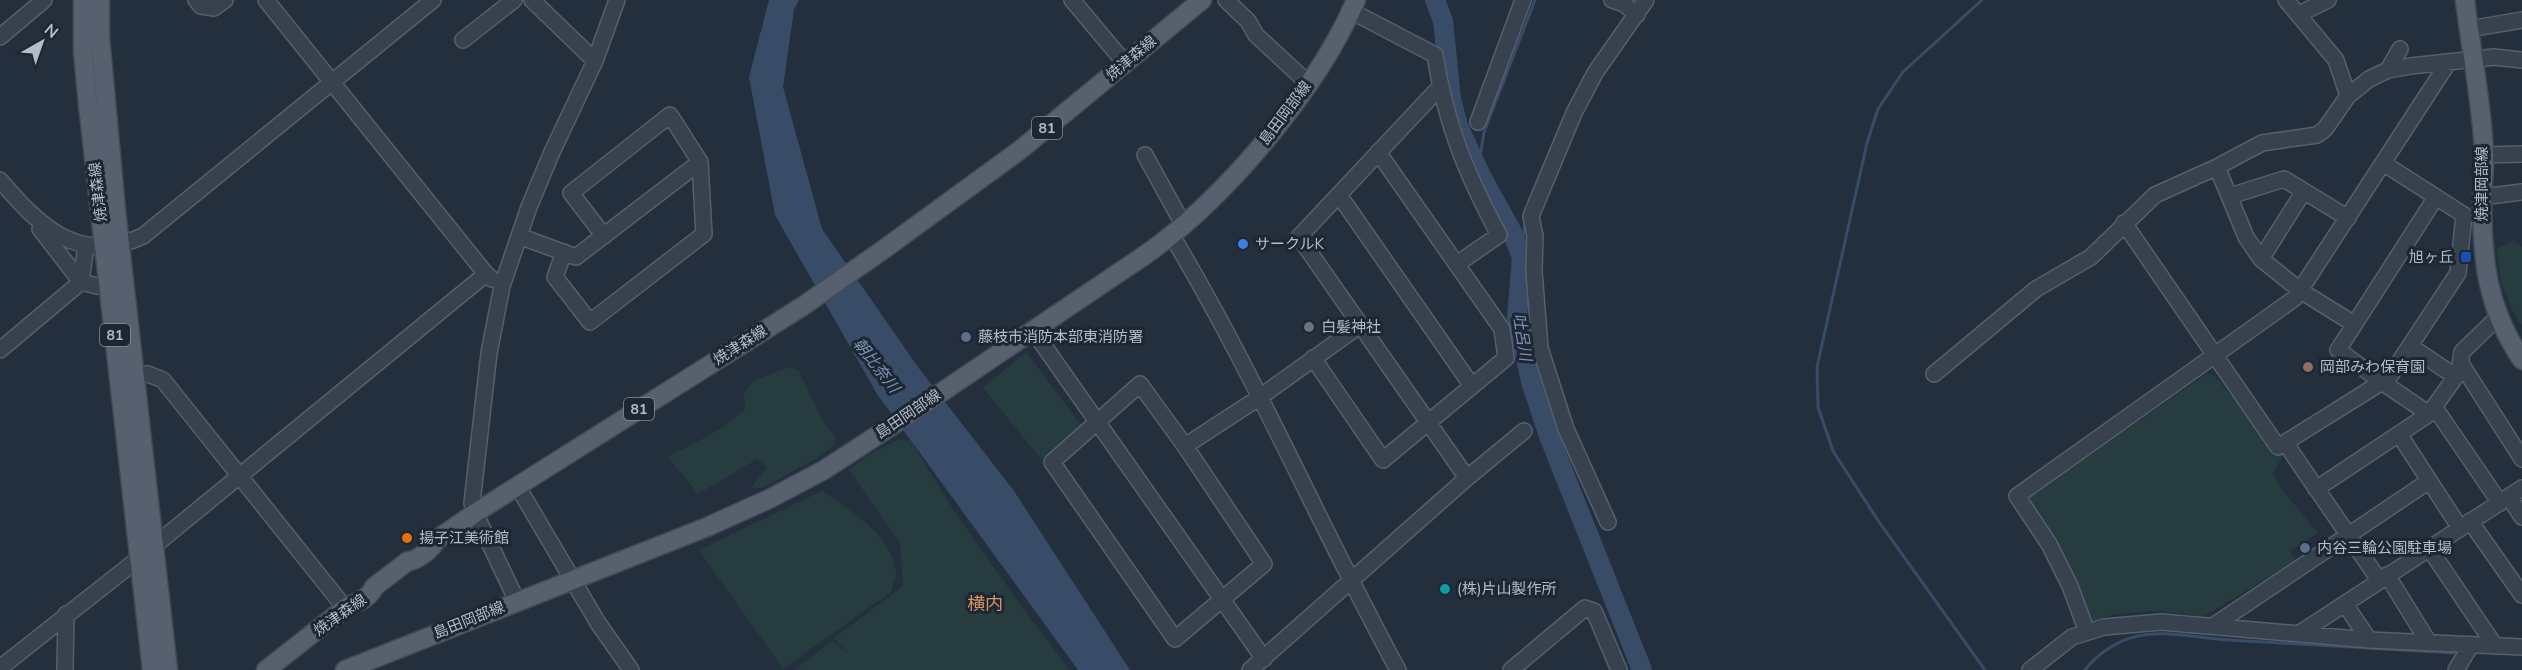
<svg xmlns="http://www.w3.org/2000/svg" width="2522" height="670" font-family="'Nunito Sans','Noto Sans JP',sans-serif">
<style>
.green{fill:#263c3f}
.water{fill:#394c67}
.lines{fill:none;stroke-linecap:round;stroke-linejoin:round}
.stream{stroke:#394c67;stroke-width:3}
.river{stroke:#394c67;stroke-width:20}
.minor-casing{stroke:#565f6c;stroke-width:18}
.major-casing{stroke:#414a57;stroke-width:21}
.minor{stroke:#38414e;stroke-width:15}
.major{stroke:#56606e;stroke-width:18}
.shop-dot{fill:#3f7fe0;stroke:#1d2633;stroke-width:2}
.transit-dot{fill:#1a4fb4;stroke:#1d2633;stroke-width:2}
.worship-dot{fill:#6b7280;stroke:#1d2633;stroke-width:2}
.service-dot{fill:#5c6f8a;stroke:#1d2633;stroke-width:2}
.education-dot{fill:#8d6e63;stroke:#1d2633;stroke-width:2}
.food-dot{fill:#e8710a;stroke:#1d2633;stroke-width:2}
.culture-dot{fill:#0f9aa8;stroke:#1d2633;stroke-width:2}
.labels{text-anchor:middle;stroke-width:6;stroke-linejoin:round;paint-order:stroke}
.shield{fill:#1d2633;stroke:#878f9c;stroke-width:1.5}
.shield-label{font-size:14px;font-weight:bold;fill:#b4bcc9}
.street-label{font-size:15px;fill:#b4bcc9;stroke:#1d2633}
.poi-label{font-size:15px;fill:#b4bcc9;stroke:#1d2633;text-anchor:start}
.water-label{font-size:16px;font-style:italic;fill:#7c92b1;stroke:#1d2633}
.quarter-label{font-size:18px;fill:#d59563;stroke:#1d2633}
</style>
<rect width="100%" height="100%" fill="#242f3e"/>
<path class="green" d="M 2514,240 L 2522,247 L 2522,324 L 2518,322 L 2501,283 L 2497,249 Z
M 1026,352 L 1081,425 L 1041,459 L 983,388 Z
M 789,367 L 798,370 L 824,423 L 835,436 L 834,444 L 821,456 L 762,488 L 751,488 L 767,467 L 757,459 L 698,494 L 668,457 L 717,431 L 745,410 L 744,393 L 755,380 Z
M 2206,374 L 2214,375 L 2282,457 L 2273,473 L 2280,487 L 2318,533 L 2290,551 L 2296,561 L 2204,616 L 2157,611 L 2117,614 L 2084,623 L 2024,501 Z
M 897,440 L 911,441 L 956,514 L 1017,600 L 1070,670 L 795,670 L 832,641 L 848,654 L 834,638 L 903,586 L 900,543 L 849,470 L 868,455 Z
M 822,491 C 851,512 892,534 896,573 C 896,579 892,586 891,592 L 783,669 L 699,550 Z"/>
<path class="water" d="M 769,0 L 799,0 L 794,9 L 783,87 L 822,229 L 918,367 L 1014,491 L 1130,670 L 1078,670 L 877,394 L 775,215 L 749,77 Z"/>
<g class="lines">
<path class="stream" d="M 1982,0 L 1903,72 L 1878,109 L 1867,143 L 1817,367 L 1818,407 L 1833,451 L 1879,522 L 1985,670
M 1481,176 L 1480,158 L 1484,132 L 1535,0
M 1529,201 L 1567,111
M 1522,257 L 1525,222
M 2085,670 C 2097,654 2118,640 2138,636 C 2167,630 2199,638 2229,640 C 2303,645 2378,649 2453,653"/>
<path class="river" d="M 1435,0 L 1443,21 L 1451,99 L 1458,126 L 1481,176 L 1512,232 L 1522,257 L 1517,317 L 1531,382 L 1549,436 L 1642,670"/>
<defs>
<path id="minor" d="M 196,0 L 201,6 L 214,8 L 225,0
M 266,0 L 486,274 L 492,279
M 532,0 L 595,61
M 1072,0 L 1125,63
M 1226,0 L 1248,21 L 1256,35 L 1308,83
M 1612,0 L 1624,4 L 1637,15
M 2286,0 L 2336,60 L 2348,96
M 1351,11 L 1435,55 C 1446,125 1466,173 1499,235 L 1457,264
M 2299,14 L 2328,0
M 2469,29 L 2522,20
M 0,37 L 44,0
M 463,40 L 514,0
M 2388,70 L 2400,49
M 1440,87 L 1299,237 L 1467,478
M 1478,122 L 1523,0
M 1145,155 L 1184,226
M 2484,155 L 2522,154
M 2217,167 L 2246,237 L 2261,259 L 2301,291 L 2354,324
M 0,180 C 39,226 79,266 143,236 L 433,0
M 1339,195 L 1472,386
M 2230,196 L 2284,179 L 2348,218
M 2482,197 L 2522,192
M 2124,223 L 2278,447 L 2382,382 L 2338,350 L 2436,197 L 2383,163
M 40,229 L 81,282 L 97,286 L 109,284
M 519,236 L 576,257 L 700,162
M 1172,236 C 1256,376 1320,527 1398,670
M 564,252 L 555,277 L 590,322 L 704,234 L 700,162 L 670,115 L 571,193 L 604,236
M 2261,259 L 2304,191
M 1032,329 L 1264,659
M 2410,346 L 2456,377
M 0,350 L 81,282 L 86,245
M 1313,358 L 1383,460 L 1506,358 L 1502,329 L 1378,152
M 2462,365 L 2522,459
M 1934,374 L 2036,289 L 2091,257 L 2155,195 L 2217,167 L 2262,143 L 2317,135 L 2325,129 L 2348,96 L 2369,79 L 2388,70 L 2411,66 L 2494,57 L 2522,60
M 134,375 L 148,374 L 163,380 L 345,608
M 1140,384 L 1185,446 L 1264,564 L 1175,639 L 1052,462 Z
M 2435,408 L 2500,503
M 2429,414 L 2382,382 L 2390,376 L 2458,273 L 2464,215 L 2436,197
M 2399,434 L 2460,528
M 2286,444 L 2379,580
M 1185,446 L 1260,397 L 1359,326
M 518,487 L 598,623 L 631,670
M 2316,489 L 2429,414 L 2459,372 L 2462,352 L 2498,317
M 2509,497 L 2522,517
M 2470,521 L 2522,595
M 1608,522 L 1566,429 L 1540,348 L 1534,271 L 1535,236 L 1531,216 L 1574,113 L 1595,73 L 1646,0
M 2429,548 L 2495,646
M 2387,575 L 2429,643
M 517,601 L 475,513 L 472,503 L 489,353 L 502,286 L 529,207 L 552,152 L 595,61 L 617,0
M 2345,604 L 2369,640
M 2213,626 L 2429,481
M 2087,632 L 2070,586 L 2049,544 L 2017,496 L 2295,298 L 2448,63
M 2300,633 L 2522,488
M 0,668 L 138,559 L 486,274
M 65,670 L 66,614
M 1250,670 L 1467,478 L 1524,431
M 1511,670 L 1585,608 L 1594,611 L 1619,670
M 2030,670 L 2072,637 L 2104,627 L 2161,622 L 2369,640 L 2522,647
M 2456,670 L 2471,645"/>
<path id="major" d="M 83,0 L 83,52 L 88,105 L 152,670
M 100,0 L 100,37 L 116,210 L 168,670
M 2465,0 C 2471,51 2482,103 2484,154 C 2485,169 2482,184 2482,199 C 2482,261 2487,308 2522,360
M 266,670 L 345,608 C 355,602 369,600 374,587 L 408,561 C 417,561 432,549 436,540 L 475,513 L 803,306 L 880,252 L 1020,150 L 1202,0
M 345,670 L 707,527 L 771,498 L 824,470 L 890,427 L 1145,255 C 1224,200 1318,89 1356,0"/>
</defs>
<use href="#minor" class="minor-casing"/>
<use href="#major" class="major-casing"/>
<use href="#minor" class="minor"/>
<use href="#major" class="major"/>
</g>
<circle class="shop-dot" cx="1243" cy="244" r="6"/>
<rect class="transit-dot" x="2460" y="251" width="12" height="12" rx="3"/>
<circle class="worship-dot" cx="1309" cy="327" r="6"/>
<g class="service-dot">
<circle cx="966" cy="337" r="6"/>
<circle cx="2305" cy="548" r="6"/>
</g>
<circle class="education-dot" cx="2308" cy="367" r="6"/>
<circle class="food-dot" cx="407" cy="538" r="6"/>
<circle class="culture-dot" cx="1445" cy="589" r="6"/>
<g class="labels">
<g class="shield">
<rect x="1032" y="117" width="30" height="22" rx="4.5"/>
<rect x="100" y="324" width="30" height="22" rx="4.5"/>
<rect x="624" y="398" width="30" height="22" rx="4.5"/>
</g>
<g class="shield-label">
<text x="1047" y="133">81</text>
<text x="115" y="340">81</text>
<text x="639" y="414">81</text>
</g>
<g class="street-label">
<text transform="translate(1131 58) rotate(-40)" y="5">焼津森線</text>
<text transform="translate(1285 113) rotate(-53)" y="5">島田岡部線</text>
<text transform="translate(2482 184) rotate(-90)" y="5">焼津岡部線</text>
<text transform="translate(98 192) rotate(-97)" y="5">焼津森線</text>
<text transform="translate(740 345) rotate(-32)" y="5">焼津森線</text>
<text transform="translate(908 414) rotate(-34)" y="5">島田岡部線</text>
<text transform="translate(340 615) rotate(-35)" y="5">焼津森線</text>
<text transform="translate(469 620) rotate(-22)" y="5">島田岡部線</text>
</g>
<g class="poi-label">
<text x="1255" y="249">サークルK</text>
<text x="2454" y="262" text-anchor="end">旭ヶ丘</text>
<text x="1321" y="332">白髪神社</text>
<text x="978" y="342">藤枝市消防本部東消防署</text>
<text x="2320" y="372">岡部みわ保育園</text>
<text x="419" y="543">揚子江美術館</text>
<text x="2317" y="553">内谷三輪公園駐車場</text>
<text x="1457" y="594">(株)片山製作所</text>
</g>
<g class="water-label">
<text transform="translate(1523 337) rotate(81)" y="6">吐呂川</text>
<text transform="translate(877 365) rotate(52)" y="6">朝比奈川</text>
</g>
<g class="quarter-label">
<text x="985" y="610">横内</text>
</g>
</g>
<g transform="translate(42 42) rotate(40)" stroke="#1d2633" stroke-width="4.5" paint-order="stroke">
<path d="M0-4.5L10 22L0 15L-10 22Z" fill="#b4bcc9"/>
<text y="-9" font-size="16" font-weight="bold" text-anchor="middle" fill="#b4bcc9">N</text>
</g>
</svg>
